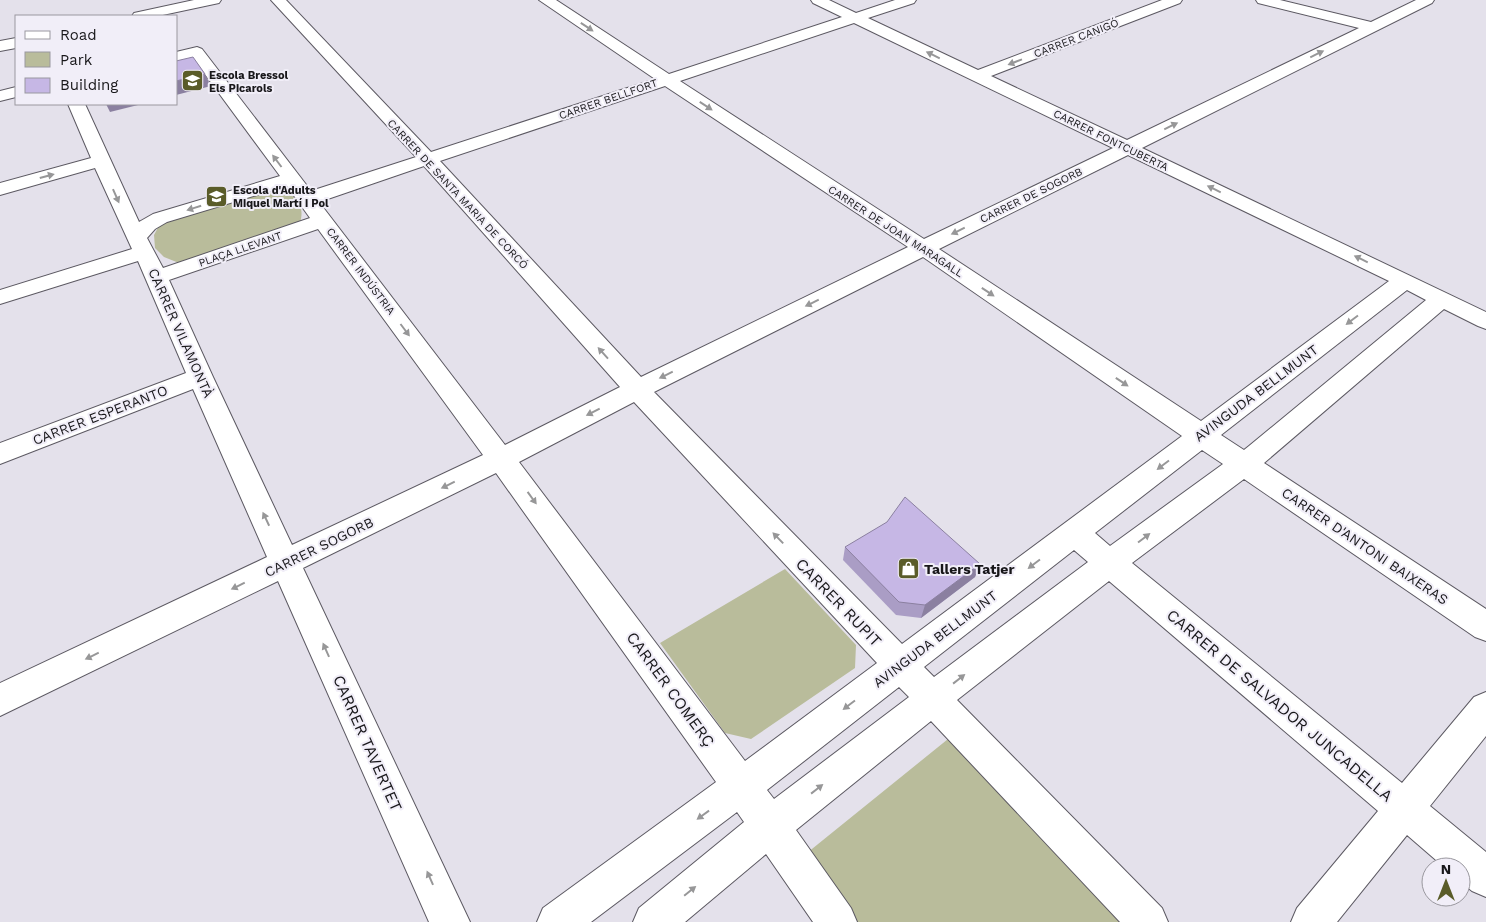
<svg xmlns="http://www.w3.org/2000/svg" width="1486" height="922" font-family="'Work Sans',sans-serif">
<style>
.green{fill:#b9bc9b}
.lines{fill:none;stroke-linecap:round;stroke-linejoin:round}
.minor-casing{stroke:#5c5962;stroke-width:2}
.minor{fill:#fff;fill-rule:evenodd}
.wall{fill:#aa9dc5}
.shaded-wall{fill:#8b80a0}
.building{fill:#c6b7e5;stroke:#8b80a0}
.oneway{fill:#979798}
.labels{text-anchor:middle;stroke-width:4;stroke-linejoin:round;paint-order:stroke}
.far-street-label{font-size:11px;fill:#18171a;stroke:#f1eef8}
.far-poi-label{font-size:11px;font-weight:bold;fill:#18171a;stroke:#f1eef8;text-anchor:start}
.street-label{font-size:14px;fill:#18171a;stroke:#f1eef8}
.poi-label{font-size:14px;font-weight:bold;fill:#18171a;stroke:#f1eef8;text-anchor:start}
.near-street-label{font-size:16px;fill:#18171a;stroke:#f1eef8}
</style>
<rect width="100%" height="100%" fill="#e4e1eb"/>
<path class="green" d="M 273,187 C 294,195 306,200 300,224 L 179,263 L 164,257 L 155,248 L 154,235 L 161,222 Z
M 785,569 L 856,645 L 855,668 L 751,739 L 725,733 L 660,643 Z
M 953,735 L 1129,922 L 852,922 L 802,857 Z"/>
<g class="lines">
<defs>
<path id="minor" d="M 194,0 L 221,0 L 219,3 L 158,16 L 132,16 L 134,13 Z
M 271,0 L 286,0 L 431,152 L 655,79 L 539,0 L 556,0 L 669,74 L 842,17 L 813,3 L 811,0 L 829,0 L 856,13 L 895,0 L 916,0 L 914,3 L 868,18 L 978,70 L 1162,0 L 1182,0 L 1180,3 L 991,76 L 1127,140 L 1359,28 L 1258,3 L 1256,0 L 1280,0 L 1371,22 L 1416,0 L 1434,0 L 1432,3 L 1142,148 L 1486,312 L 1486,329 L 1478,326 L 1444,309 L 1264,463 L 1486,609 L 1486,641 L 1475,637 L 1244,479 L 1132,563 L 1402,783 L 1474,697 L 1486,692 L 1486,736 L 1430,806 L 1486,852 L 1486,897 L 1472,891 L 1461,882 L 1461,867 L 1444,867 L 1407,835 L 1337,922 L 1291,922 L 1297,908 L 1378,811 L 1109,581 L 957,700 L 1162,908 L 1168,922 L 1120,922 L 931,721 L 796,830 L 851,908 L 857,922 L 813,922 L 766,854 L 685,922 L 633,922 L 639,908 L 744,822 L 737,812 L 591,922 L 537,922 L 543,908 L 716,782 L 496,473 L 303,568 L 470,922 L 429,922 L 278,581 L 0,716 L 0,683 L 267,557 L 193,389 L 0,464 L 0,443 L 186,373 L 138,261 L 0,304 L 0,290 L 132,249 L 95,168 L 0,195 L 0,183 L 91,158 L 68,104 L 85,104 L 139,222 L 153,214 L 280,176 L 193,58 L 176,62 L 176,52 L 197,47 L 202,49 L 311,191 L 416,157 ZM 854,23 L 1113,148 L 924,239 L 680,81 ZM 665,86 L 908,247 L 641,377 L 440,161 ZM 1128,155 L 1389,281 L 1201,421 L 939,249 ZM 424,166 L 620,387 L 505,445 L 319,202 ZM 287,186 L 310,218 L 163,268 L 147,238 L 155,229 L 167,222 ZM 318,229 L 483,455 L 292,545 L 213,377 L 169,280 ZM 923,257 L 1182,436 L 902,644 L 654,392 ZM 1407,290 L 1426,300 L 1249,446 L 1244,450 L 1221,435 ZM 634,402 L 877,663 L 745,761 L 519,462 ZM 1202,450 L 1223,464 L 1110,546 L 1095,533 ZM 1074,550 L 1088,562 L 934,677 L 924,667 ZM 899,687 L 909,697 L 774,799 L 767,790 Z
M 16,38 L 16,48 L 0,51 L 0,41 Z
M 16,87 L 16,97 L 0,101 L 0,91 Z"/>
</defs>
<use href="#minor" class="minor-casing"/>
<use href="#minor" class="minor"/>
</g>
<path class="wall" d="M 845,547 L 980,564 L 975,577 L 921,618 L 896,615 L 843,560 Z"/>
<path class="shaded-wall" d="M 205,74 L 211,86 L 176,95 L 176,81 Z
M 106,104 L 142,104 L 110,112 Z
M 980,564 L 975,577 L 921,618 L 925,605 Z"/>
<path class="building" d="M 193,57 L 205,74 L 176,81 L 176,61 Z
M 905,497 L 980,564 L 925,605 L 899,602 L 845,547 L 887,522 Z"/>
<defs><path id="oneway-solid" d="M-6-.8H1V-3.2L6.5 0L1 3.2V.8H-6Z" transform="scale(1.25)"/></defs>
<g class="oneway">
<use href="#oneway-solid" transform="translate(587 27) rotate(34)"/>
<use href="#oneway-solid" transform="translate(1317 54) rotate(-26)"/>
<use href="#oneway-solid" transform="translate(933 55) rotate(-154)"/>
<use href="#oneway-solid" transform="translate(1015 62) rotate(159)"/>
<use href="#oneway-solid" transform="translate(706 106) rotate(33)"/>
<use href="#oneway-solid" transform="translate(1171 126) rotate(-26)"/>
<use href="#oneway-solid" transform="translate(277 161) rotate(-127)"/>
<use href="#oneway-solid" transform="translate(47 176) rotate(-15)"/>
<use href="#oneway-solid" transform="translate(1214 189) rotate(-154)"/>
<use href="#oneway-solid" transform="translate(116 196) rotate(66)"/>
<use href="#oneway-solid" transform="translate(194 208) rotate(163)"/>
<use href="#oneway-solid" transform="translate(958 231) rotate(154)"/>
<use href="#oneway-solid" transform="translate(1361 259) rotate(-154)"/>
<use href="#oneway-solid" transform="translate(988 292) rotate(34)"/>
<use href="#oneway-solid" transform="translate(812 303) rotate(154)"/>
<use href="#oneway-solid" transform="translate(1352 320) rotate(143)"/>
<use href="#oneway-solid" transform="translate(405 330) rotate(53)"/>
<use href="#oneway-solid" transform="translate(603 353) rotate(-132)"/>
<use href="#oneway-solid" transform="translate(666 375) rotate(154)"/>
<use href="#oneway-solid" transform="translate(1122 382) rotate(34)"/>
<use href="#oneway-solid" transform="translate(593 412) rotate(153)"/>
<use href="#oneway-solid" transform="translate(1163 465) rotate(143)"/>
<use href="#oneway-solid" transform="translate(448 485) rotate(154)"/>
<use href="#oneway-solid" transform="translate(532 498) rotate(54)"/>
<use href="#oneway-solid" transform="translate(266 519) rotate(-115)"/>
<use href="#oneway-solid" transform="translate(778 538) rotate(-134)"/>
<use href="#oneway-solid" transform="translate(1144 538) rotate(-37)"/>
<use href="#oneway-solid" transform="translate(1034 564) rotate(143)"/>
<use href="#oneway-solid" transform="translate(238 586) rotate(154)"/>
<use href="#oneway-solid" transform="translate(326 650) rotate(-114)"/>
<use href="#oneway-solid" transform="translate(92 656) rotate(154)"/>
<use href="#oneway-solid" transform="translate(959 679) rotate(-38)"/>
<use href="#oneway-solid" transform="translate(849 705) rotate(143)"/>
<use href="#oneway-solid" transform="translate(817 789) rotate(-38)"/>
<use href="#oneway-solid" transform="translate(703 815) rotate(144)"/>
<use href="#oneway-solid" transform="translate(430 878) rotate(-114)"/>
<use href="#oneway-solid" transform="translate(690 891) rotate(-39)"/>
</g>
<defs>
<symbol id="school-square" viewBox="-11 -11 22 22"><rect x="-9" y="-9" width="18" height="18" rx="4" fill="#5a5c29" stroke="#f1eef8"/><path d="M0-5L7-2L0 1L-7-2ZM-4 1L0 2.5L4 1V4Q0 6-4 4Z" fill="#fff"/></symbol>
<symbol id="shop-square" viewBox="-11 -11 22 22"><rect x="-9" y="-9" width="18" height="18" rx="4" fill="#5a5c29" stroke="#f1eef8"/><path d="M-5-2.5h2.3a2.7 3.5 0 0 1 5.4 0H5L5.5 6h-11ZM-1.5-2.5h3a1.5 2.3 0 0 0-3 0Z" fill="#fff"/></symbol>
</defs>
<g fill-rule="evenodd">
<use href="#school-square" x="180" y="68" width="25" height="25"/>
<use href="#school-square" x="204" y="184" width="25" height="25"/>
<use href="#shop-square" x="896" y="556" width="25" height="25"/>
</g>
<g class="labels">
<g class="far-street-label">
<text transform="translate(1076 38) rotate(-21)" y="4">CARRER CANIGÓ</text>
<text transform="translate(608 99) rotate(-19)" y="4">CARRER BELLFORT</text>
<text transform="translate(1111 140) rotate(26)" y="4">CARRER FONTCUBERTA</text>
<text transform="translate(458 194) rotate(47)" y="4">CARRER DE SANTA MARIA DE CORCÓ</text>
<text transform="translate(1031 195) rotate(-26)" y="4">CARRER DE SOGORB</text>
<text transform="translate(896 231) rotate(33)" y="4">CARRER DE JOAN MARAGALL</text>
<text transform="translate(240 249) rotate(-19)" y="4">PLAÇA LLEVANT</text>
<text transform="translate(361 271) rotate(53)" y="4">CARRER INDÚSTRIA</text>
</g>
<g class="far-poi-label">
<text x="209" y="79">Escola Bressol<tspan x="209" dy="13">Els Picarols</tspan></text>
<text x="233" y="194">Escola d'Adults<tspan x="233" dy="13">Miquel Martí i Pol</tspan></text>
</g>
<g class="street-label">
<text transform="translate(181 333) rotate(66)" y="5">CARRER VILAMONTÀ</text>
<text transform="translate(1256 393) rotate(-37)" y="5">AVINGUDA BELLMUNT</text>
<text transform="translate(100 415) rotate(-21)" y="5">CARRER ESPERANTO</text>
<text transform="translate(1365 546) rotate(34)" y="5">CARRER D'ANTONI BAIXERAS</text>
<text transform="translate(319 547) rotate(-26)" y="5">CARRER SOGORB</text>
<text transform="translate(935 639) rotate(-37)" y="5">AVINGUDA BELLMUNT</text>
</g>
<g class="poi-label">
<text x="924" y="574">Tallers Tatjer</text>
</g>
<g class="near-street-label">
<text transform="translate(839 602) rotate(46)" y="6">CARRER RUPIT</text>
<text transform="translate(671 689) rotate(54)" y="6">CARRER COMERÇ</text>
<text transform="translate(1280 705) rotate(40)" y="6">CARRER DE SALVADOR JUNCADELLA</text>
<text transform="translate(368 743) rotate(66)" y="6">CARRER TAVERTET</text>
</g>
</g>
<rect x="15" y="15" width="162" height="90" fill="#f1eef8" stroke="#9a989f"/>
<rect x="25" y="31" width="25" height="8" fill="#ffffff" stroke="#9a989f"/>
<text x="60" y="40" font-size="15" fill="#18171a">Road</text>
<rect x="25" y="52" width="25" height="15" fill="#b9bc9b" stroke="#9a989f"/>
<text x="60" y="65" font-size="15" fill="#18171a">Park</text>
<rect x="25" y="78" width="25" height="15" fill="#c6b7e5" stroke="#9a989f"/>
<text x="60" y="90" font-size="15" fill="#18171a">Building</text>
<g transform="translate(1446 882)"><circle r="24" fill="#f1eef8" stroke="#9a989f"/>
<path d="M0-4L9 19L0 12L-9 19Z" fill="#5a5c29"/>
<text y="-8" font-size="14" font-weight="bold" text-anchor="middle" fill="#18171a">N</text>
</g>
</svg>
